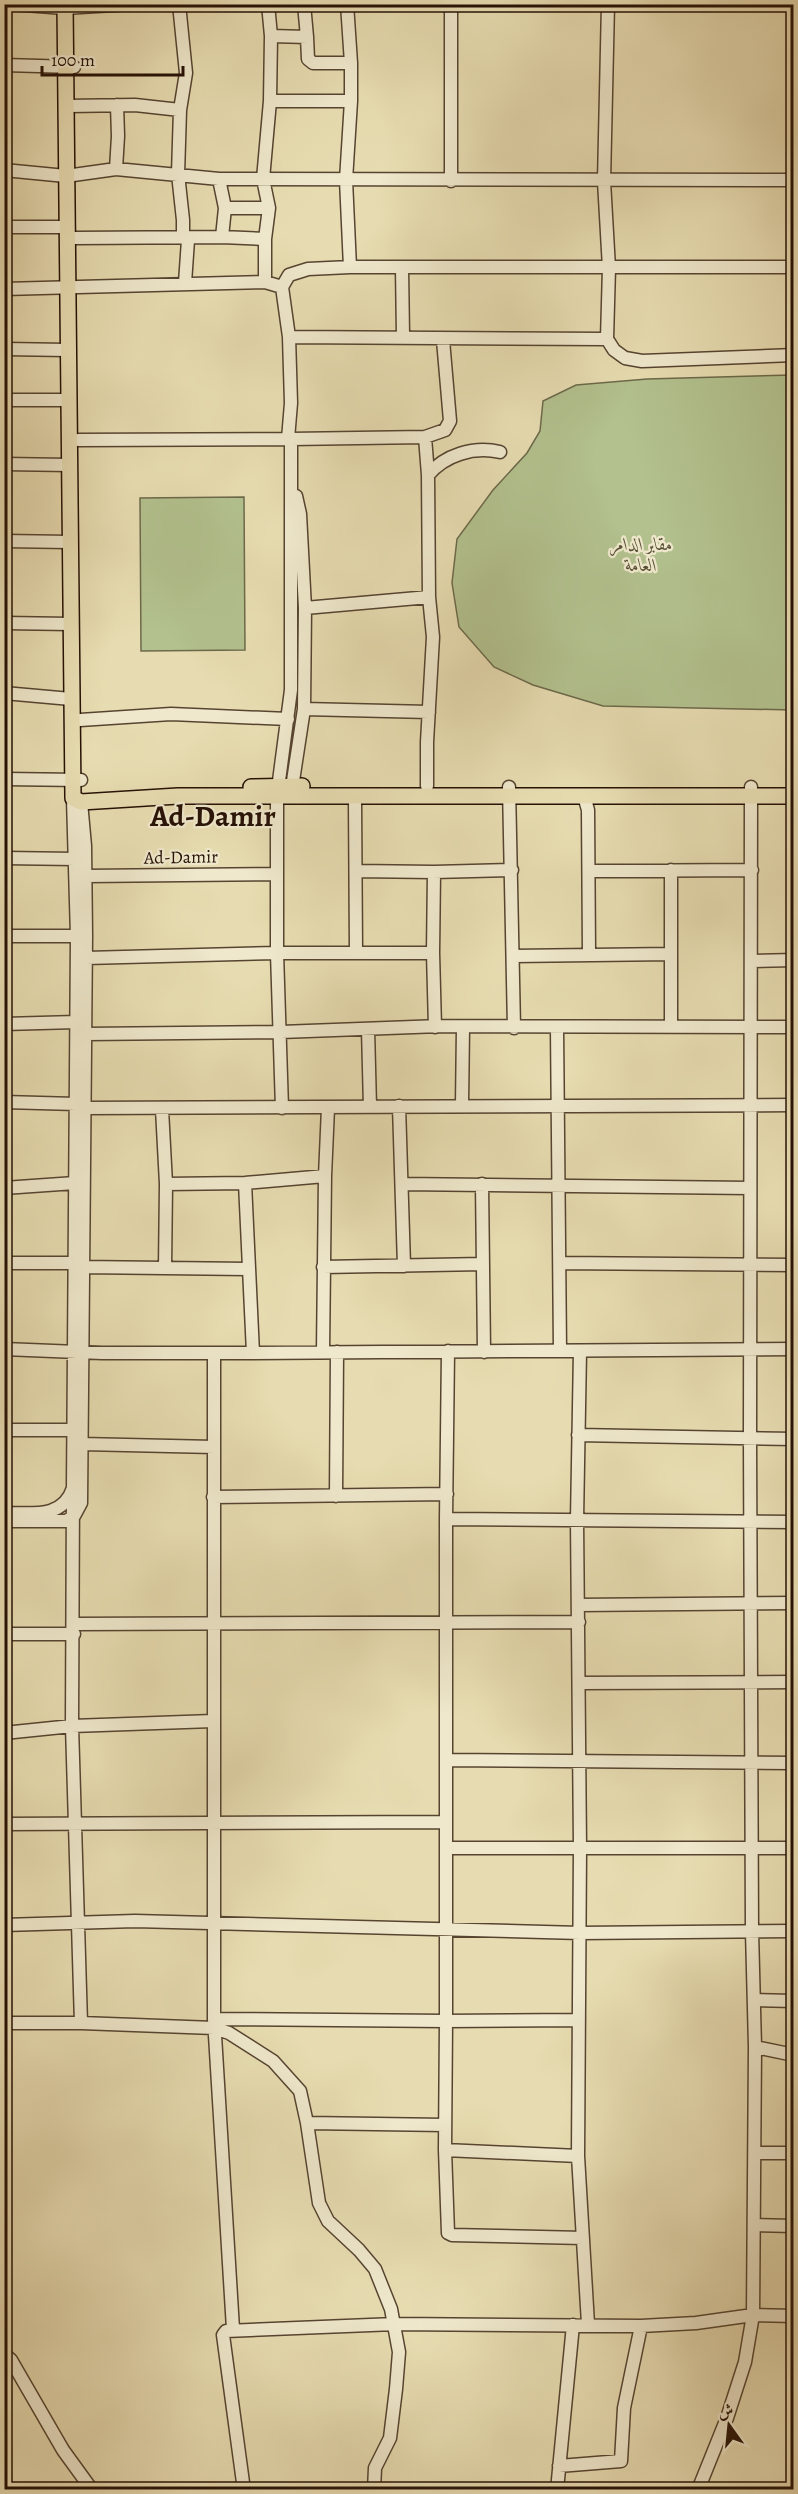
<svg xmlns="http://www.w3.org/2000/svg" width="798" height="2494" font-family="Alegreya,Amiri,serif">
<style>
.green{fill:#b2c18e;stroke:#6c694a;stroke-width:1.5}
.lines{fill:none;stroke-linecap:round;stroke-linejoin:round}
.minor-casing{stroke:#564431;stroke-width:15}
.major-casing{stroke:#261106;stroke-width:18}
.minor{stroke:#efe8cc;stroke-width:12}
.major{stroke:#e7dcb1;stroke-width:15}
.labels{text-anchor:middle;stroke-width:4.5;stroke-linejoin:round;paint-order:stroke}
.park-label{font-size:18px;font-style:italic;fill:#574f36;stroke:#efe8cc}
.street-label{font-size:18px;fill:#261106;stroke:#efe8cc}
.town-label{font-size:30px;font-weight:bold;fill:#261106;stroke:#efe8cc}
</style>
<rect width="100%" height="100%" fill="#e7dcb1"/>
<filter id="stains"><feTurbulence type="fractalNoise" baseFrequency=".00333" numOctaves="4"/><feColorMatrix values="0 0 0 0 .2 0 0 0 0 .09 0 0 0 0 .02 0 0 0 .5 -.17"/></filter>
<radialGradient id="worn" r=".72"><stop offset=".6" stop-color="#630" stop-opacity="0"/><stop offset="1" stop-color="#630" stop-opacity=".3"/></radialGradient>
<path class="green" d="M 793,375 L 793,710 L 603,706 L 533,685 L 494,667 L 459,627 L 452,583 L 457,539 L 493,490 L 527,453 L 540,431 L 543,401 L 576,385 L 647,379 Z
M 244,497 L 245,650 L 141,651 L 140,498 Z"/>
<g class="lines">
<defs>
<path id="minor" d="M 12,4 L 64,8 L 131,4
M 179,4 L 186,73 L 180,110 L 178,174 L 183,220 L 183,237 L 188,240 L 185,283
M 304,4 L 307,37
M 347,4 L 351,63 L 351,101 L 346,180 L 350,267
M 451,4 L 451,181
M 608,4 L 604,181 L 609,268 L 607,339 L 614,350 L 625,358 L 642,361 L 794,355
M 271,36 L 307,37 L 308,59 L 313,63 L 351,63
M 4,65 L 74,67
M 270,101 L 351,101
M 67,106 L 135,105 L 180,110
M 116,169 L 118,136 L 117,105
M 4,170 L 66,176 L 116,169 L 219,179 L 794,180
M 219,179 L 225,208 L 222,237
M 225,208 L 269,208
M 4,227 L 65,227
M 75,238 L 222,237 L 265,239
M 402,268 L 403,336
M 265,282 L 265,239 L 269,208 L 263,179 L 270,101 L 271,36 L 268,4
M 4,289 L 265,282 L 282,287
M 289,337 L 607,339
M 4,349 L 68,350
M 4,400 L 69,400
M 425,437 L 428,475 L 429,597 L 433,637 L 427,742 L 427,786
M 291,439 L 425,437 L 445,430 L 450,421 L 443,340
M 78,440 L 288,439
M 4,464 L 70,465
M 428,475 C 445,455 473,446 500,452
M 296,496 L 300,514 L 305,608
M 4,541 L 70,542
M 4,623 L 71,624
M 4,693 L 71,699
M 304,709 L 429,712
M 80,720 L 171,714 L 288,719
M 4,779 L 81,780
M 509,787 L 514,1028
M 291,794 L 304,709 L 305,608 L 429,597
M 352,796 L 355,800 L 356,953
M 584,796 L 588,810 L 589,954
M 4,858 L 76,859
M 671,870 L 671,1027
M 356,871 L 434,872 L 512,870
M 589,871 L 752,870
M 86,876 L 277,874
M 4,936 L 77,936
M 433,953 L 435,1027
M 513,956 L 671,954
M 86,958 L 277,953 L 433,953 L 434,872
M 752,961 L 794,960
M 4,1024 L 76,1022
M 557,1028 L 560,1351
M 368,1029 L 370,1107
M 86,1034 L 281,1032 L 440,1026 L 794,1027
M 4,1102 L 76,1104
M 462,1105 L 463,1027
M 399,1106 L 404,1266
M 85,1108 L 794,1105
M 282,1108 L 277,953 L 277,796 L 291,690 L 291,439 L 288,439 L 291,403 L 289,337 L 282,287 L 289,275 L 308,269 L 350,267 L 794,267
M 162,1109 L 166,1184 L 165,1268
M 4,1162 L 4,1205
M 245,1183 L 253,1353
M 166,1184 L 245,1183 L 325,1176
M 402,1184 L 750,1188
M 482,1184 L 484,1352
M 4,1188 L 75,1183
M 4,1263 L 74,1263
M 560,1263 L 794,1265
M 82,1267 L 248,1269
M 323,1267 L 483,1264
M 4,1349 L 102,1353 L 253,1353 L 794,1349
M 580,1351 L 577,1520 L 580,1848 L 578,2156 L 588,2324
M 323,1352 L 325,1176 L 328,1108
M 214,1353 L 214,2019 L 233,2329
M 4,1430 L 73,1430
M 578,1435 L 794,1439
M 82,1444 L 214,1447
M 73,1488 L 72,1726 L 81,2023 L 214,2028 L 229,2033 L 273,2061 L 300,2091 L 307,2123 L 319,2203 L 328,2221 L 359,2250 L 375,2269 L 391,2309 L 399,2352 L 396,2389 L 390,2438 L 375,2468 L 374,2490
M 336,1496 L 337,1352
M 213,1497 L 447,1494
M 4,1513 C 32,1513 63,1519 73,1488 L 77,936 L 73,799
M 446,1519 L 448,1351
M 4,1521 L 66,1521 L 74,1516 L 81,1503 L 86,936 L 85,846 L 81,802
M 578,1605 L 794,1603
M 74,1624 L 579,1622
M 4,1634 L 74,1634
M 579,1683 L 794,1682
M 4,1733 L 72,1726 L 213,1721
M 446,1760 L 794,1763
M 4,1824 L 446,1822
M 446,1848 L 794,1848
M 4,1925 L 135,1921 L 580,1933 L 794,1931
M 754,2000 L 794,2001
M 214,2019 L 446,2021 L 446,1519 L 794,1522
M 4,2023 L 81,2023
M 755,2047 L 794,2055
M 307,2123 L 445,2125
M 445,2150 L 448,2233 L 452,2235 L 583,2238
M 755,2153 L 794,2153
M 578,2156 L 445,2150 L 446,2021 L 579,2020
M 754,2225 L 794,2226
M 4,2354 L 11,2360 L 63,2450 L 92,2490
M 559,2466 L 621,2461 L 624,2408 L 641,2326
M 244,2490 L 223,2335 L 226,2331 L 395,2324 L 641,2326 L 696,2323 L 753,2315 L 794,2316
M 557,2490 L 573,2325
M 698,2490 L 727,2418 L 745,2362 L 753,2315 L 755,2047 L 752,1931 L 750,1439 L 751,787"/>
<path id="major" d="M 65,4 L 73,798 L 81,802 L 178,796 L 794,796
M 251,787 L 302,786"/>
</defs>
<use href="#minor" class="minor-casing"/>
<use href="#major" class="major-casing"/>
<use href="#minor" class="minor"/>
<use href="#major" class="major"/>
</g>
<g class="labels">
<g class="park-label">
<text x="641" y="550">مقابر الدامر<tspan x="641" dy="21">العامة</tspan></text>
</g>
<g class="street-label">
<text transform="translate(181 857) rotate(-1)" y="6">Ad-Damir</text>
</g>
<g class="town-label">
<text x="213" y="826">Ad-Damir</text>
</g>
</g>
<rect width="798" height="2494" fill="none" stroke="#e7dcb1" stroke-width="24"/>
<rect x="6" y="6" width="786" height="2482" fill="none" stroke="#261106" stroke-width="3"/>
<rect x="12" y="12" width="774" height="2470" fill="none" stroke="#261106" stroke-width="1.5"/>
<g transform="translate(729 2425) rotate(345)" stroke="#efe8cc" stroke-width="4.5" paint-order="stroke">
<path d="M0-4.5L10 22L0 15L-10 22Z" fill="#261106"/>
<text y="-9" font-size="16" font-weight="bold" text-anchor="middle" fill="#261106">ش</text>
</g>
<path d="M42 66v9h141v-9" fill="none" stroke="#261106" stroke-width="3"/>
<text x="51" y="66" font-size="18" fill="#261106" stroke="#efe8cc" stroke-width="4.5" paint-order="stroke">100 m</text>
<rect width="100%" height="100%" filter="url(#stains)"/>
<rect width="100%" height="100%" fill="url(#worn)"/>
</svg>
